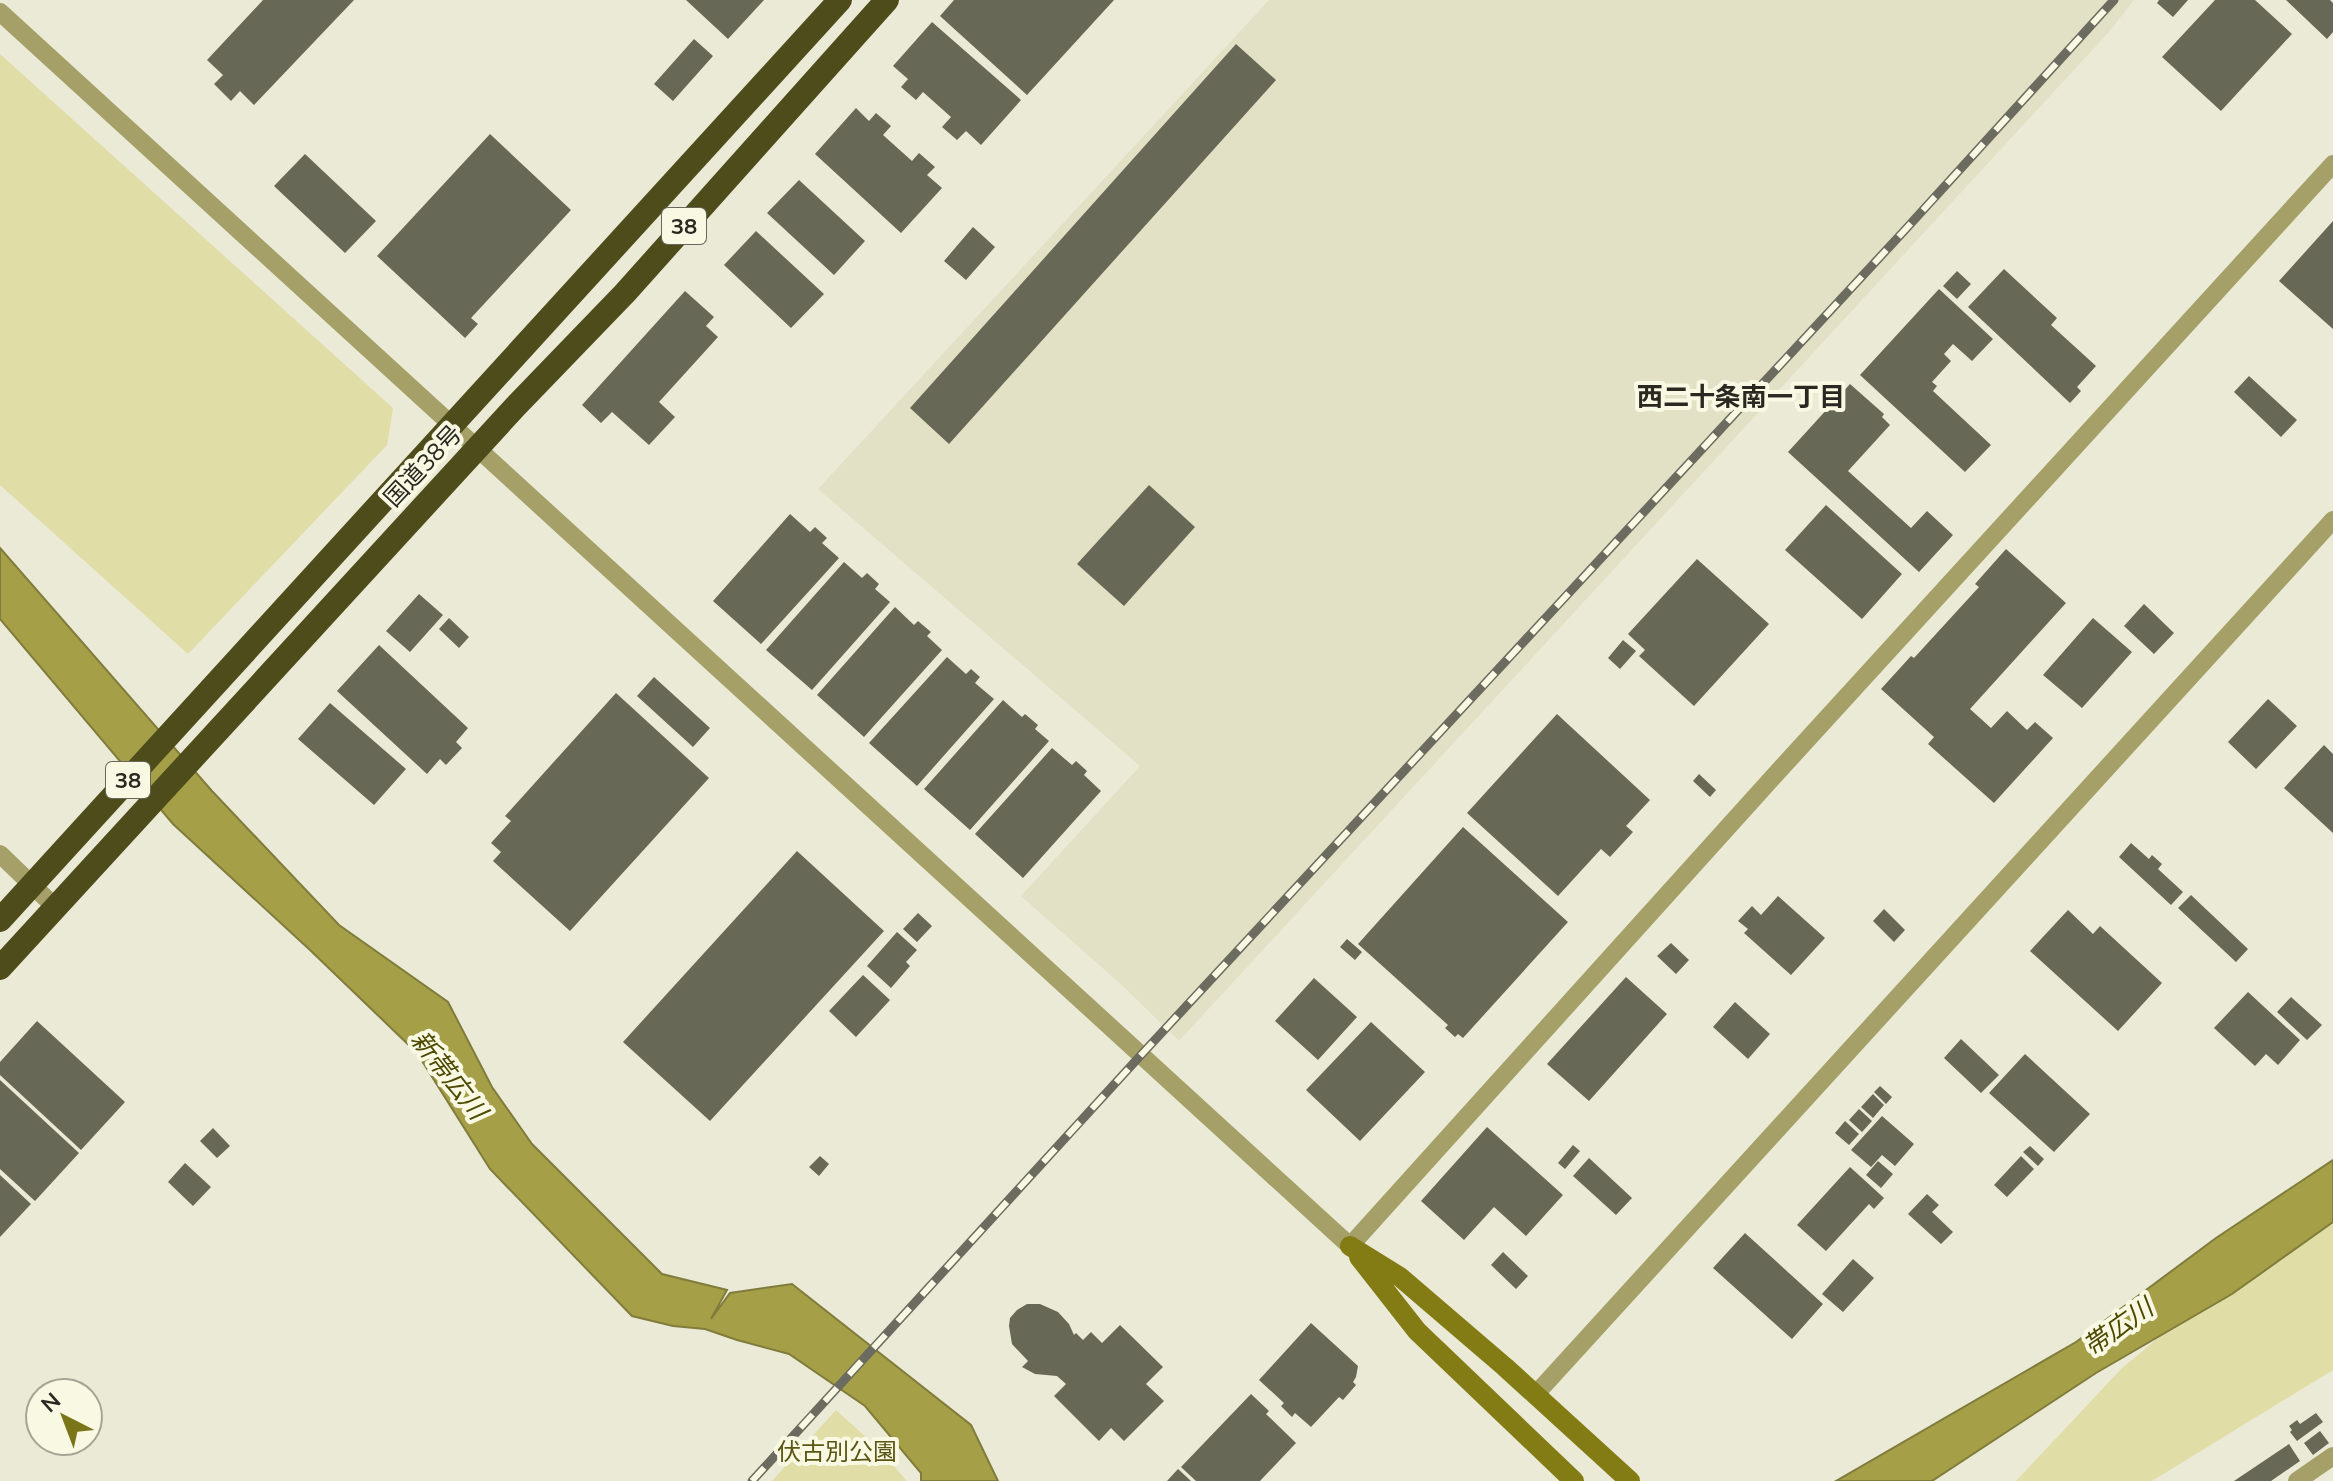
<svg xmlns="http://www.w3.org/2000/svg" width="2333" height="1481" font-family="Mulish,'Noto Sans JP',sans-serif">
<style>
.built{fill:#e2e1c5}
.green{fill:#e0dda7}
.water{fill:#a59f47;stroke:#807c3c;stroke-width:2}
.building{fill:#686856}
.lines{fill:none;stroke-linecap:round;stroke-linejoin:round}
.street{stroke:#a4a068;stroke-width:18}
.secondary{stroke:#837c15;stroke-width:20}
.highway{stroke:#4f4c1b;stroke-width:24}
.rail-casing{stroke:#6b6b5f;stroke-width:9}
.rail{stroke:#f8f8e3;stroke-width:6;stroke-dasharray:18;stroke-linecap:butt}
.labels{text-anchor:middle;stroke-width:8;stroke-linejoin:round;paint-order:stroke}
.shield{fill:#f8f8e3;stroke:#67675b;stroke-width:2}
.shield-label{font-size:22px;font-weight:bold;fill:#292921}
.street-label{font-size:24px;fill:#292921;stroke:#f8f8e3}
.park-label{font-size:24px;fill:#5a5614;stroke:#f8f8e3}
.neighbourhood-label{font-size:26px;font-weight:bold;fill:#292921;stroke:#f8f8e3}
.water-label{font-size:26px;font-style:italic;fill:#4d4900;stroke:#f8f8e3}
</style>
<rect width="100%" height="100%" fill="#ebead6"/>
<path class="built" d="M 1269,0 L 2134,0 L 2108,33 L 1179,1041 L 1125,988 L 1021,896 L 1140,766 L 818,489 Z"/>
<path class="green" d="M 0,54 L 393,408 L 387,445 L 188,654 L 0,485 Z
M 2333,1206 L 2333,1370 L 2152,1481 L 2016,1481 L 2122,1368 L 2229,1280 Z
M 836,1410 L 879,1449 L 907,1481 L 772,1481 Z"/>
<path class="water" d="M 0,548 L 212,791 L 339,925 L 448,1002 L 492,1087 L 532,1144 L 662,1274 L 727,1290 L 711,1319 L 730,1293 L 792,1284 L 971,1425 L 998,1481 L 921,1481 L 921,1473 L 865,1406 L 789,1354 L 737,1340 L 705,1329 L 673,1326 L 632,1316 L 490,1169 L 417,1053 L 310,950 L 173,824 L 0,619 Z
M 2333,1160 L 2333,1222 L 2232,1294 L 2096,1373 L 1932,1481 L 1836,1481 L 2076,1342 L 2216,1238 Z"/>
<path class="building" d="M 263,0 L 354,0 L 254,105 L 240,91 L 231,101 L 214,84 L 223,75 L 207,60 Z
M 686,0 L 764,0 L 728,39 Z
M 954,0 L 1114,0 L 1027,95 L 940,16 Z
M 2159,0 L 2188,0 L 2173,17 L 2157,3 Z
M 2215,0 L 2255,0 L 2292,34 L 2221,111 L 2162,57 Z
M 2286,0 L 2330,0 L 2333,3 L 2333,32 L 2327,39 Z
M 932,22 L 1021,100 L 981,145 L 966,131 L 957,140 L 942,127 L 951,117 L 923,92 L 916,100 L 901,87 L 908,79 L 893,66 Z
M 694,39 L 713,56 L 673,101 L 654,84 Z
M 1236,44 L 1276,80 L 949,444 L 910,408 Z
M 856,108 L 869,121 L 876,113 L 891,126 L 883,135 L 912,161 L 919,153 L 935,167 L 927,175 L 942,188 L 901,233 L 815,154 Z
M 490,134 L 571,210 L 471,318 L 478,324 L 465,338 L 377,256 Z
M 305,154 L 376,221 L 345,253 L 274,186 Z
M 799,180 L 865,241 L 834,275 L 767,213 Z
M 2333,221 L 2333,329 L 2279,281 Z
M 973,227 L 995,247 L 966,280 L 944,261 Z
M 756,231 L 824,294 L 791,328 L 724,265 Z
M 2004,269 L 2057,318 L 2051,325 L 2096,366 L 2077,387 L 2081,391 L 2070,403 L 1968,307 Z
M 1957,271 L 1971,284 L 1957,299 L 1943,286 Z
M 1939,289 L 1993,339 L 1972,361 L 1953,344 L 1944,354 L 1951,361 L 1932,382 L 1937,386 L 1933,391 L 1991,445 L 1965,472 L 1860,375 Z
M 685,291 L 714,317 L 706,326 L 718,337 L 659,402 L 675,417 L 649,445 L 612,412 L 601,423 L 582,405 Z
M 2249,376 L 2297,420 L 2281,437 L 2234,392 Z
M 1850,384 L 1884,414 L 1882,417 L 1890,425 L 1848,471 L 1911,528 L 1927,511 L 1953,535 L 1919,572 L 1788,452 Z
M 1149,485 L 1195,527 L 1124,606 L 1077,564 Z
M 1826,505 L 1902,574 L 1862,619 L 1785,550 Z
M 790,514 L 810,532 L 815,527 L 827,538 L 822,543 L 839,558 L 761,644 L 713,601 Z
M 2006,549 L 2066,603 L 1970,709 L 1991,728 L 2007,711 L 2027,730 L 2035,722 L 2053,738 L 1994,803 L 1928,744 L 1934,737 L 1881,689 L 1911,656 L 1914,658 L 1979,587 L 1975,584 Z
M 1697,559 L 1769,624 L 1694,706 L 1639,656 L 1645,650 L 1628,634 Z
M 844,562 L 862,578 L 867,573 L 879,584 L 875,589 L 890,602 L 812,690 L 766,650 Z
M 419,594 L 443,615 L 410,652 L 386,631 Z
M 2144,604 L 2174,633 L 2154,654 L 2124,626 Z
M 895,607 L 914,625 L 918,621 L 931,632 L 927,636 L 942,650 L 864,737 L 817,695 Z
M 449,618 L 469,637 L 459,648 L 439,629 Z
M 2093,618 L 2132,652 L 2082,708 L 2043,675 Z
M 1623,640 L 1636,651 L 1620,669 L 1608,658 Z
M 379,645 L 468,728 L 456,742 L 462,748 L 446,765 L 440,759 L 427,774 L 337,691 Z
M 947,657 L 966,674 L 971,669 L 980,677 L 975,683 L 994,699 L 917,786 L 869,743 Z
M 654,677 L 710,728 L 693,747 L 637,696 Z
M 616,693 L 709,778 L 570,931 L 493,861 L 501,852 L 491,843 L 511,821 L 505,816 Z
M 2268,699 L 2297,726 L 2256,769 L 2228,742 Z
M 1003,700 L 1022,717 L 1025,714 L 1038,725 L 1035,729 L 1049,741 L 970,830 L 924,789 Z
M 330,703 L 406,769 L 374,805 L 298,739 Z
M 1557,714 L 1650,800 L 1626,826 L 1633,832 L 1610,857 L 1601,849 L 1558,896 L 1467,813 Z
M 2324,745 L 2333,754 L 2333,833 L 2284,788 Z
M 1052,748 L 1072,765 L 1076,761 L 1087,771 L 1084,775 L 1101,791 L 1023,878 L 975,834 Z
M 1699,774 L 1716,790 L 1710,797 L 1693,781 Z
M 1463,827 L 1568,922 L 1463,1038 L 1458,1034 L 1455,1037 L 1445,1028 L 1448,1025 L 1358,944 Z
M 2131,843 L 2149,859 L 2152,855 L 2162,864 L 2158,869 L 2183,892 L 2171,905 L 2119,857 Z
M 797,851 L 884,931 L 710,1121 L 623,1042 Z
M 2191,895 L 2248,949 L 2236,962 L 2178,908 Z
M 1778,896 L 1825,938 L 1791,975 L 1744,933 L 1748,929 L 1738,921 L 1752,906 L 1761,915 Z
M 1884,909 L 1905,930 L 1894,942 L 1873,921 Z
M 2068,910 L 2093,934 L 2100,926 L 2162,983 L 2118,1031 L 2030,951 Z
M 918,913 L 932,926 L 917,942 L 903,929 Z
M 897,932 L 917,950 L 906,962 L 910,966 L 891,988 L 867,966 Z
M 1347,939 L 1362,952 L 1355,960 L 1340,947 Z
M 1671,943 L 1689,960 L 1676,974 L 1657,956 Z
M 863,975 L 890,1000 L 856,1037 L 829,1011 Z
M 1626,977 L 1667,1014 L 1589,1101 L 1547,1064 Z
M 1314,978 L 1357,1017 L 1318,1060 L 1275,1021 Z
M 2248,992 L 2300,1040 L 2278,1065 L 2266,1054 L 2255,1066 L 2214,1028 Z
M 2291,997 L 2322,1025 L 2307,1040 L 2277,1012 Z
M 1735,1002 L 1770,1034 L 1748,1059 L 1713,1027 Z
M 37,1021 L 125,1102 L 81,1150 L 0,1075 L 0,1062 Z
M 1371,1022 L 1425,1072 L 1360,1141 L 1306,1090 Z
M 1961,1039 L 1999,1075 L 1981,1093 L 1944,1058 Z
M 2025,1054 L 2090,1114 L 2054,1152 L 1989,1093 Z
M 0,1080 L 79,1153 L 35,1201 L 0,1169 Z
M 1880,1086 L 1892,1097 L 1886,1104 L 1874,1092 Z
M 1873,1094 L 1884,1105 L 1873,1118 L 1861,1107 Z
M 1859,1109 L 1872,1121 L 1862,1132 L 1849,1120 Z
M 1882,1116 L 1914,1144 L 1895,1166 L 1882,1155 L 1871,1167 L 1851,1150 Z
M 1845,1121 L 1859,1134 L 1849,1145 L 1835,1133 Z
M 1487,1127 L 1563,1195 L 1526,1236 L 1494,1207 L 1464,1240 L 1421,1201 Z
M 213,1128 L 230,1146 L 217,1158 L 200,1141 Z
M 1573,1145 L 1580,1151 L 1565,1169 L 1558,1163 Z
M 2030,1146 L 2044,1159 L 2038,1166 L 2023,1152 Z
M 820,1156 L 829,1164 L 819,1176 L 809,1167 Z
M 2021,1156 L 2034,1169 L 2007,1197 L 1994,1185 Z
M 1589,1158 L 1632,1198 L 1616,1215 L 1573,1176 Z
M 1878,1161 L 1893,1174 L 1881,1188 L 1866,1175 Z
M 185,1163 L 211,1187 L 193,1206 L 168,1182 Z
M 1850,1167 L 1884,1198 L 1874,1209 L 1869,1204 L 1826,1251 L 1797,1225 Z
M 0,1175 L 31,1204 L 0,1237 Z
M 1927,1194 L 1939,1205 L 1932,1212 L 1953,1232 L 1941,1244 L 1908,1214 Z
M 1745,1233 L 1823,1304 L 1792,1339 L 1713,1268 Z
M 1503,1252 L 1528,1276 L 1516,1289 L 1491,1265 Z
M 1853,1259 L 1874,1278 L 1843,1312 L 1822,1294 Z
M 1027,1304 L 1040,1304 L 1058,1312 L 1069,1324 L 1074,1335 L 1076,1333 L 1083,1340 L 1091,1332 L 1102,1343 L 1120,1325 L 1163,1367 L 1146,1384 L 1164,1401 L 1124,1441 L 1111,1428 L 1099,1441 L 1054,1396 L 1066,1384 L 1057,1376 L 1035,1374 L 1022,1367 L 1028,1361 L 1012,1344 L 1009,1326 L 1010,1318 L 1017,1310 Z
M 1311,1323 L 1358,1366 L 1356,1377 L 1353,1382 L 1356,1385 L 1343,1400 L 1339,1397 L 1311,1427 L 1295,1413 L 1292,1417 L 1281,1406 L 1284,1403 L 1259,1380 Z
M 1251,1394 L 1269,1411 L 1266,1414 L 1296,1443 L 1260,1481 L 1196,1481 L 1181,1467 Z
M 2316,1413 L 2323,1422 L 2297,1441 L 2290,1432 L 2292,1430 L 2289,1426 L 2297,1420 L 2300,1424 Z
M 2320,1431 L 2329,1443 L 2313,1455 L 2304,1443 Z
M 2289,1444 L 2300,1461 L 2271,1481 L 2234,1481 Z
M 1178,1469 L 1191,1481 L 1167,1481 Z"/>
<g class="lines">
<path class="street" d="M 0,12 L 1350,1246 L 1774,776 L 2333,164
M 0,854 L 56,908
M 1535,1395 L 2333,520
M 2297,1481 L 2333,1456"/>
<path class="secondary" d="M 1350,1246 L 1400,1277 L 1505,1367 L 1630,1481
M 1359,1257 L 1417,1331 L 1574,1481"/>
<path class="highway" d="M 0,920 L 840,0
M 0,968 L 515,407 L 625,293 L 887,0"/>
<defs>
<path id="rail" d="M 752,1481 L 1141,1055 L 1904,231 L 2114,0"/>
</defs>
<use href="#rail" class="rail-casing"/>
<use href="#rail" class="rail"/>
</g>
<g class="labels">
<g class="shield">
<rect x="662" y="208" width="44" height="36" rx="6"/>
<rect x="106" y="762" width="44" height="36" rx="6"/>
</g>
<g class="shield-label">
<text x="684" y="234">38</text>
<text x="128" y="788">38</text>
</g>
<g class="street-label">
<text transform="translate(423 466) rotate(-47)" y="8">国道38号</text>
</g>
<g class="park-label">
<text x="837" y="1460">伏古別公園</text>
</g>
<g class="neighbourhood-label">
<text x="1741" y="406">西二十条南一丁目</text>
</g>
<g class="water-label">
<text transform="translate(449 1075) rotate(52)" y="9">新帯広川</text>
<text transform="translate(2118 1327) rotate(-35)" y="9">帯広川</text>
</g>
</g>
<g transform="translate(64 1417) rotate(318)"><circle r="38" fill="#f8f8e3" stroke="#a5a595" stroke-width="2"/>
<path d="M0-6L14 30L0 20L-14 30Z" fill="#7b7519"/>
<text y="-12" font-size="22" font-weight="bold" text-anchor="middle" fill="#292921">N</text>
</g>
</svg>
